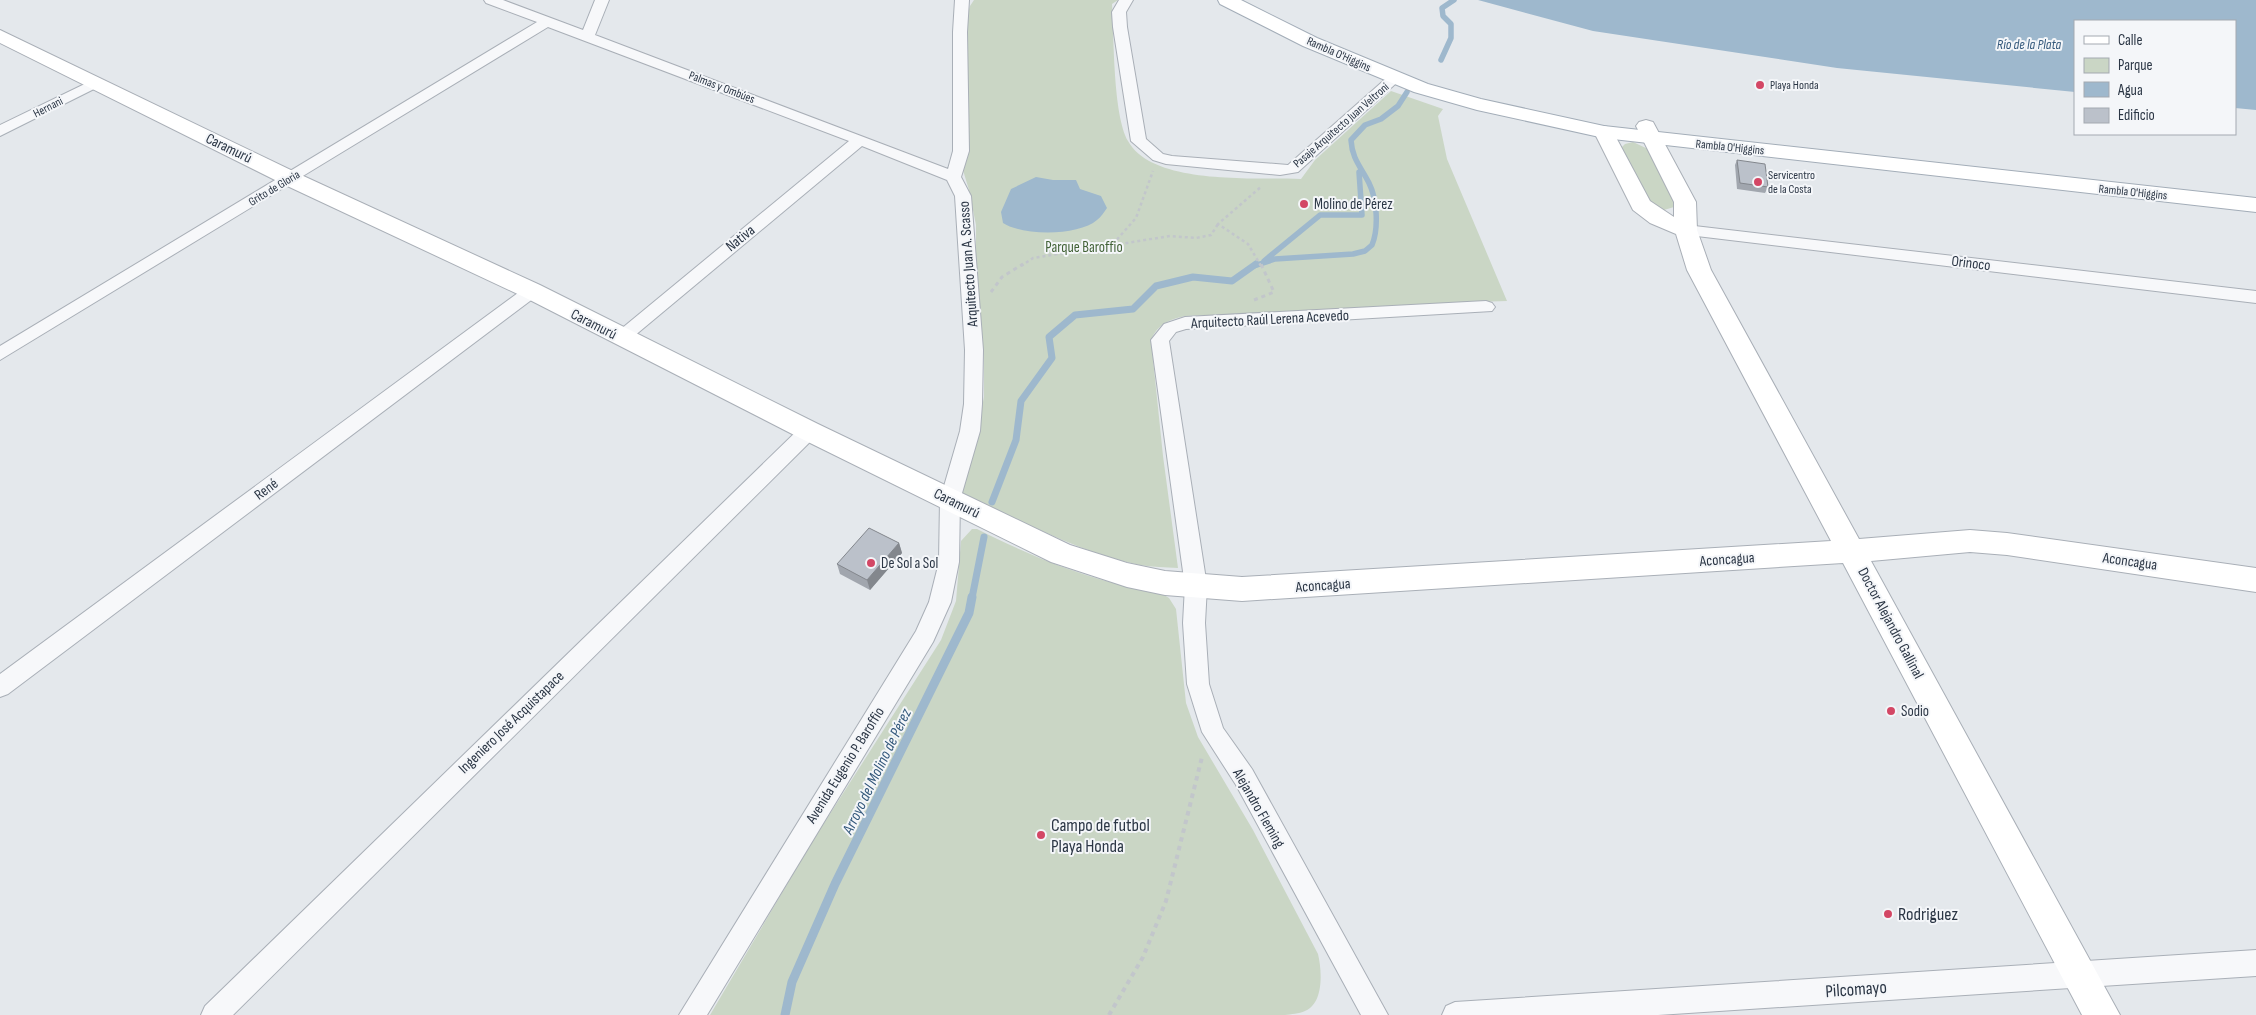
<svg xmlns="http://www.w3.org/2000/svg" width="2256" height="1015" font-family="'Sofia Sans Condensed',sans-serif">
<style>
.green{fill:#cad6c5}
.water{fill:#9eb8cd}
.lines{fill:none;stroke-linecap:round;stroke-linejoin:round}
.stream-far2{stroke:#9eb8cd;stroke-width:5.5}
.stream-far1{stroke:#9eb8cd;stroke-width:7}
.stream{stroke:#9eb8cd;stroke-width:9}
.street-casing{stroke:#a9afb7;stroke-width:2}
.secondary-casing{stroke:#a9afb7;stroke-width:2}
.primary-casing{stroke:#a3adb8;stroke-width:2}
.path-far2{stroke:#c2c6cb;stroke-width:2.5;stroke-dasharray:3 3;stroke-linecap:butt}
.path-far1{stroke:#c2c6cb;stroke-width:3;stroke-dasharray:4 4;stroke-linecap:butt}
.path{stroke:#c2c6cb;stroke-width:4;stroke-dasharray:4.5 4.5;stroke-linecap:butt}
.street{fill:#f7f8fa;fill-rule:evenodd}
.secondary{fill:#fff;fill-rule:evenodd}
.primary{fill:#fff;fill-rule:evenodd}
.wall{fill:#a1a6ae}
.shaded-wall{fill:#83878d}
.building{fill:#bbc1ca;stroke:#83878d}
.poi-dot{fill:#d34765;stroke:#f4f6f9;stroke-width:2}
.labels{text-anchor:middle;stroke-width:4;stroke-linejoin:round;paint-order:stroke}
.far-street-label{font-size:12px;fill:#2b3645;stroke:#f4f6f9}
.far-poi-label{font-size:12px;fill:#2b3645;stroke:#f4f6f9;text-anchor:start}
.far-water-label{font-size:14px;font-style:italic;fill:#33587b;stroke:#f4f6f9}
.street-label{font-size:15px;fill:#2b3645;stroke:#f4f6f9}
.poi-label{font-size:15px;fill:#2b3645;stroke:#f4f6f9;text-anchor:start}
.park-label{font-size:15px;fill:#426237;stroke:#f4f6f9}
.water-label{font-size:16px;font-style:italic;fill:#33587b;stroke:#f4f6f9}
.near-poi-label{font-size:18px;fill:#2b3645;stroke:#f4f6f9;text-anchor:start}
.near-street-label{font-size:18px;fill:#2b3645;stroke:#f4f6f9}
</style>
<rect width="100%" height="100%" fill="#e4e8ec"/>
<path class="green" d="M 974,0 L 1118,0 L 1112,4 C 1114,37 1113,115 1128,141 C 1153,186 1256,177 1301,179 L 1315,160 L 1391,91 L 1443,109 L 1438,116 L 1447,159 L 1507,301 L 1444,303 L 1389,308 L 1185,316 C 1168,320 1158,324 1151,340 L 1163,456 L 1178,568 C 1165,567 1152,567 1140,565 C 1076,552 1019,519 960,492 L 974,447 L 984,397 L 984,357 L 976,268 L 976,225 L 969,190 L 962,167 L 965,22 L 970,6 Z
M 1633,142 L 1648,149 L 1678,202 L 1674,207 L 1664,210 L 1652,207 L 1621,148 L 1625,144 Z
M 972,529 L 977,529 C 1039,560 1091,581 1161,593 L 1169,598 L 1176,609 L 1186,703 L 1198,737 L 1253,830 L 1318,954 C 1322,971 1324,1003 1305,1011 C 1299,1014 1291,1014 1285,1015 L 710,1015 L 812,842 L 941,640 L 956,601 L 961,541 Z"/>
<path class="water" d="M 1478,0 L 2256,0 L 2256,110 L 2235,108 L 2235,21 L 2075,21 L 2075,92 L 1837,68 L 1593,31 Z
M 1036,177 L 1053,180 L 1076,180 L 1080,189 L 1101,196 L 1107,208 C 1104,212 1101,217 1097,220 C 1079,236 1023,236 1003,223 L 1001,212 L 1011,189 Z"/>
<g class="lines">
<path class="stream-far2" d="M 1441,60 L 1451,38 L 1451,24 L 1443,16 L 1442,8 L 1454,0
M 1264,261 L 1320,215 L 1362,215 L 1359,172
M 1254,266 L 1275,259 L 1353,254 L 1365,251 L 1372,245 C 1379,228 1377,199 1369,183 C 1361,167 1352,159 1351,140 L 1365,125 L 1381,119 L 1398,106 L 1407,92"/>
<path class="stream-far1" d="M 992,502 L 1016,440 L 1021,401 L 1052,358 L 1049,337 L 1075,315 L 1133,309 L 1156,286 L 1193,277 L 1232,281 L 1256,264
M 972,598 L 984,537"/>
<path class="stream" d="M 785,1015 L 792,982 L 835,884 L 969,613 L 972,597"/>
<defs>
<path id="street" d="M 484,0 L 503,0 L 583,30 L 595,0 L 609,0 L 595,35 L 948,169 L 953,151 L 953,32 L 955,0 L 969,0 L 967,32 L 969,151 L 961,177 L 971,196 L 983,350 L 982,404 L 980,431 L 960,500 L 959,562 L 951,602 L 933,642 L 707,1015 L 679,1015 L 916,631 L 929,602 L 939,562 L 940,500 L 960,431 L 964,404 L 965,350 L 955,196 L 947,180 L 862,146 L 627,342 L 621,344 L 615,342 L 612,338 L 615,334 L 849,141 L 548,27 L 0,360 L 0,346 L 537,22 L 486,3 Z
M 1119,0 L 1133,0 L 1126,12 L 1127,27 L 1146,139 L 1163,154 L 1172,156 L 1288,165 L 1390,75 L 1400,75 L 1402,78 L 1298,172 L 1280,175 L 1166,164 L 1153,160 L 1131,141 L 1113,27 L 1112,12 Z
M 95,79 L 102,83 L 100,86 L 0,136 L 0,125 Z
M 1686,225 L 2256,291 L 2256,303 L 1680,234 L 1678,230 L 1680,226 Z
M 532,285 L 538,287 L 541,291 L 538,295 L 8,694 L 0,697 L 0,674 L 526,287 Z
M 1486,301 L 1492,303 L 1495,307 L 1492,311 L 1186,329 L 1176,332 L 1169,341 L 1207,586 L 1205,623 L 1209,684 L 1223,728 L 1252,769 L 1388,1015 L 1361,1015 L 1236,785 L 1202,732 L 1187,684 L 1183,623 L 1185,586 L 1151,340 L 1164,324 L 1185,317 Z
M 809,424 L 816,426 L 819,431 L 816,436 L 233,1015 L 201,1015 L 205,1006 L 802,426 Z
M 2256,950 L 2256,976 L 1658,1015 L 1442,1015 L 1446,1006 L 1455,1002 Z"/>
<path id="secondary" d="M 0,30 L 299,174 L 540,285 L 818,424 L 1070,545 L 1127,563 L 1165,571 L 1242,577 L 1831,541 L 1687,270 L 1676,234 L 1650,223 L 1633,210 L 1594,132 L 1597,128 L 1604,126 L 1611,128 L 1650,201 L 1674,217 L 1674,202 L 1636,126 L 1639,122 L 1646,120 L 1653,122 L 1696,202 L 1697,230 L 1711,270 L 1859,539 L 1970,530 L 2007,533 L 2256,568 L 2256,592 L 2007,555 L 1970,552 L 1871,561 L 2120,1015 L 2082,1015 L 1843,563 L 1242,601 L 1165,595 L 1127,587 L 1051,562 L 800,438 L 524,297 L 283,184 L 0,43 Z"/>
<path id="primary" d="M 1218,0 L 1241,0 L 1317,38 L 1428,84 L 1481,99 L 1604,126 L 2256,198 L 2256,212 L 1604,138 L 1477,110 L 1414,92 L 1303,46 L 1220,4 Z"/>
</defs>
<use href="#street" class="street-casing"/>
<use href="#secondary" class="secondary-casing"/>
<use href="#primary" class="primary-casing"/>
<path class="path-far2" d="M 1113,244 L 1136,218 L 1153,171
M 1021,266 L 1033,258 L 1170,236 L 1196,238 L 1211,235 L 1218,224
M 1261,266 L 1248,244 L 1218,224 L 1262,186"/>
<path class="path-far1" d="M 991,292 L 1002,277 L 1023,264
M 1254,300 L 1274,292 L 1261,264"/>
<path class="path" d="M 1109,1015 L 1143,957 L 1166,901 L 1202,757"/>
<use href="#street" class="street"/>
<use href="#secondary" class="secondary"/>
<use href="#primary" class="primary"/>
</g>
<path class="wall" d="M 1737,160 L 1768,187 L 1765,193 L 1737,189 L 1735,165 Z
M 899,543 L 902,553 L 870,590 L 840,574 L 837,564 Z"/>
<path class="shaded-wall" d="M 899,543 L 902,553 L 870,590 L 867,580 Z"/>
<path class="building" d="M 1737,160 L 1765,164 L 1768,187 L 1740,183 Z
M 869,528 L 899,543 L 867,580 L 837,564 Z"/>
<g class="poi-dot">
<circle cx="1760" cy="85" r="5"/>
<circle cx="1758" cy="182" r="5"/>
<circle cx="1304" cy="204" r="5"/>
<circle cx="871" cy="563" r="5"/>
<circle cx="1891" cy="711" r="5"/>
<circle cx="1041" cy="835" r="5"/>
<circle cx="1888" cy="914" r="5"/>
</g>
<g class="labels">
<g class="far-street-label">
<text transform="translate(1339 54) rotate(24)" y="4">Rambla O'Higgins</text>
<text transform="translate(722 87) rotate(21)" y="4">Palmas y Ombúes</text>
<text transform="translate(48 107) rotate(-27)" y="4">Hernani</text>
<text transform="translate(1341 125) rotate(-41)" y="4">Pasaje Arquitecto Juan Veltroni</text>
<text transform="translate(1730 147) rotate(6)" y="4">Rambla O'Higgins</text>
<text transform="translate(274 188) rotate(-31)" y="4">Grito de Gloria</text>
<text transform="translate(2133 192) rotate(6)" y="4">Rambla O'Higgins</text>
</g>
<g class="far-poi-label">
<text x="1770" y="89">Playa Honda</text>
<text x="1768" y="179">Servicentro<tspan x="1768" dy="14">de la Costa</tspan></text>
</g>
<g class="far-water-label">
<text x="2029" y="49">Río de la Plata</text>
</g>
<g class="street-label">
<text transform="translate(229 148) rotate(26)" y="5">Caramurú</text>
<text transform="translate(740 238) rotate(-39)" y="5">Nativa</text>
<text transform="translate(1971 263) rotate(7)" y="5">Orinoco</text>
<text transform="translate(968 264) rotate(-94)" y="5">Arquitecto Juan A. Scasso</text>
<text transform="translate(1270 319) rotate(-3)" y="5">Arquitecto Raúl Lerena Acevedo</text>
<text transform="translate(594 324) rotate(27)" y="5">Caramurú</text>
<text transform="translate(266 489) rotate(-37)" y="5">René</text>
<text transform="translate(957 503) rotate(26)" y="5">Caramurú</text>
<text transform="translate(1727 559) rotate(-4)" y="5">Aconcagua</text>
<text transform="translate(2130 561) rotate(8)" y="5">Aconcagua</text>
<text transform="translate(1323 585) rotate(-4)" y="5">Aconcagua</text>
<text transform="translate(1891 623) rotate(62)" y="5">Doctor Alejandro Gallinal</text>
<text transform="translate(511 722) rotate(-44)" y="5">Ingeniero José Acquistapace</text>
<text transform="translate(845 765) rotate(-58)" y="5">Avenida Eugenio P. Baroffio</text>
<text transform="translate(1259 808) rotate(60)" y="5">Alejandro Fleming</text>
</g>
<g class="poi-label">
<text x="1314" y="209">Molino de Pérez</text>
<text x="881" y="568">De Sol a Sol</text>
<text x="1901" y="716">Sodio</text>
</g>
<g class="park-label">
<text x="1084" y="252">Parque Baroffio</text>
</g>
<g class="water-label">
<text transform="translate(876 771) rotate(-64)" y="6">Arroyo del Molino de Pérez</text>
</g>
<g class="near-poi-label">
<text x="1051" y="831">Campo de futbol<tspan x="1051" dy="21">Playa Honda</tspan></text>
<text x="1898" y="920">Rodriguez</text>
</g>
<g class="near-street-label">
<text transform="translate(1856 989) rotate(-4)" y="6">Pilcomayo</text>
</g>
</g>
<rect x="2074" y="20" width="162" height="115" fill="#f4f6f9" stroke="#a4a9b1"/>
<rect x="2084" y="36" width="25" height="8" fill="#ffffff" stroke="#a4a9b1"/>
<text x="2118" y="45" font-size="15" fill="#2b3645">Calle</text>
<rect x="2084" y="58" width="25" height="15" fill="#cad6c5" stroke="#a4a9b1"/>
<text x="2118" y="70" font-size="15" fill="#2b3645">Parque</text>
<rect x="2084" y="82" width="25" height="15" fill="#9eb8cd" stroke="#a4a9b1"/>
<text x="2118" y="95" font-size="15" fill="#2b3645">Agua</text>
<rect x="2084" y="108" width="25" height="15" fill="#bbc1ca" stroke="#a4a9b1"/>
<text x="2118" y="120" font-size="15" fill="#2b3645">Edificio</text>
</svg>
